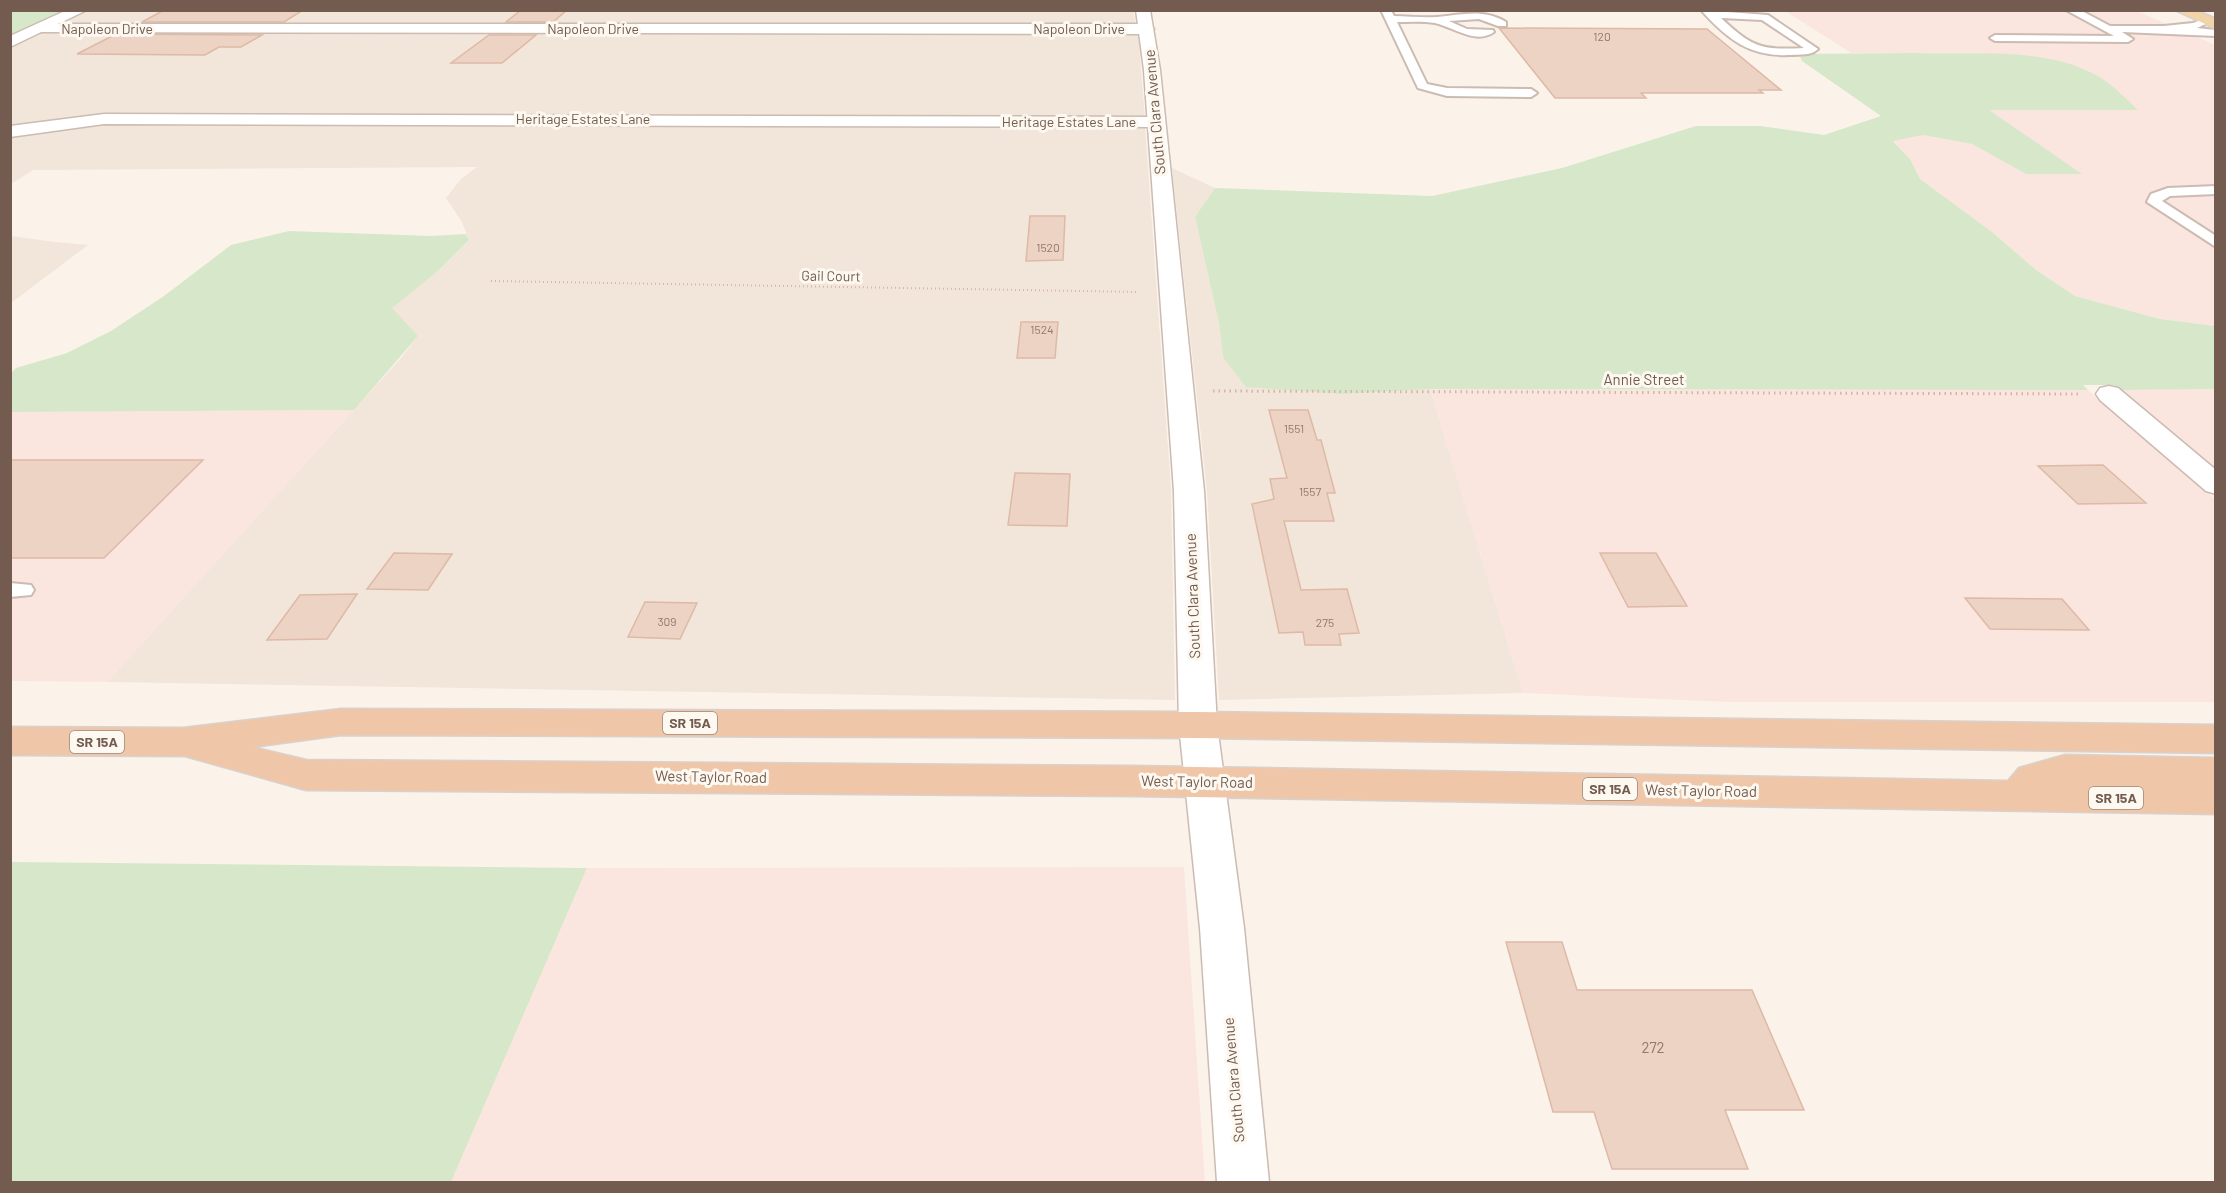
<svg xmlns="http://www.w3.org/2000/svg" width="2226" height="1193" font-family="Barlow,sans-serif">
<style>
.residential{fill:#f2e5d9}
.commercial{fill:#fae6df}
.green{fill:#d7e7c9}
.building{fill:#edd3c4;stroke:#deb9a6;stroke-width:1.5}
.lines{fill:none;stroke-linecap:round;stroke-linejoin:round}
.service-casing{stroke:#ccbbb1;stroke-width:4}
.minor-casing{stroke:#ccbbb1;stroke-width:3}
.tertiary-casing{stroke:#ccbbb1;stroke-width:3}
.primary-casing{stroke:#d8d1ce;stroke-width:3}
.trunk-casing{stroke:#d8d1ce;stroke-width:3}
.path-far1{stroke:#d3b6a7;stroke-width:2;stroke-dasharray:1 3;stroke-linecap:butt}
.path{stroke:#d3b6a7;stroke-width:3;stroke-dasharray:1.5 4;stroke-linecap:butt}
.service{fill:#fff;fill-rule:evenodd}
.minor{fill:#fff;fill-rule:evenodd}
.tertiary{fill:#fff;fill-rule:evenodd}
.primary{fill:#f2d4a9;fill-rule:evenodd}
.trunk{fill:#f0c6a8;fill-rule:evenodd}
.labels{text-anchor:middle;stroke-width:6;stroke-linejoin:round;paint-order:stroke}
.number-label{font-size:12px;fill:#92796c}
.far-street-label{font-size:14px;fill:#735b4f;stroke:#fdf8f0}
.shield{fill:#fdf8f0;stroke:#9c8a7f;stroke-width:1.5}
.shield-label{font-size:14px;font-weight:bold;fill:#735b4f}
.street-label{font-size:15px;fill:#735b4f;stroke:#fdf8f0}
.near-number-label{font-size:15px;fill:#92796c}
</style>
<rect width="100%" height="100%" fill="#fbf3ea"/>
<path class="residential" d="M 89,10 L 1133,10 L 1136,26 L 55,26 Z
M 42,32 L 1138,32 L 1145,118 L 112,115 L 79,117 L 11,128 L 10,47 Z
M 97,123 L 1145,127 L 1171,491 L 1175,700 L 107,682 L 401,358 L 418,336 L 391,308 L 438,271 L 469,240 L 462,222 L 446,198 L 461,179 L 477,167 L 33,170 L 11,184 L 11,136 Z
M 1172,168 L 1215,188 L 1195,217 L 1219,323 L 1223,357 L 1344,394 L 1430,389 L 1523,693 L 1219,700 L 1207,491 Z
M 11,236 L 55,242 L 88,245 L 11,303 Z"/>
<path class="commercial" d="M 1785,11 L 2137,11 L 2215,45 L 2215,326 L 2161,319 L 2075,296 L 2036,270 L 1992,232 L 1920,179 L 1910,159 L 1893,140 L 1923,135 L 1972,144 L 2026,174 L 2081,174 L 1988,110 L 2137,109 L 2114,89 L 1983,53 L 1851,53 Z
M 1430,389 L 2088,390 L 2215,499 L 2215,702 L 1726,702 L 1523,693 Z
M 2215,389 L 2215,469 L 2120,390 Z
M 354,410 L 107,682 L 11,681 L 11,412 Z
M 1184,867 L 1205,1182 L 451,1182 L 587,868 Z"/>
<path class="green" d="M 11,10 L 71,11 L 11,38 Z
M 1915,53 C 1974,55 2041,46 2096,75 C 2111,83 2125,98 2138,110 L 1989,110 L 2082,174 L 2026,174 L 1972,144 L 1923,135 L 1893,141 L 1910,159 L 1920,179 L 1992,232 L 2036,270 L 2075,296 L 2160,319 L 2215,326 L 2215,389 L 2120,390 L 2114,385 L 2083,385 L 2088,390 L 1430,389 L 1344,394 L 1246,387 L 1223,357 L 1219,323 L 1195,217 L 1215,188 L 1432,196 L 1562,168 L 1696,126 L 1760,126 L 1824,135 L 1881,116 L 1802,61 L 1799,54 Z
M 289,231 L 431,236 L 466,234 L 469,240 L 438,271 L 392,308 L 418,336 L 354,410 L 11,412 L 11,373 L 16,368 L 67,353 L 111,331 L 164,296 L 231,245 Z
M 11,862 L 587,868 L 451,1182 L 11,1182 Z"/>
<path class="building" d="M 164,10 L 303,10 L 284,22 L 142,22 Z
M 521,10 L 567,10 L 553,22 L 506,22 Z
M 1499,28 L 1707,29 L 1781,90 L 1759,90 L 1763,93 L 1641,93 L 1646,98 L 1555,98 Z
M 116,34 L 262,35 L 241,47 L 219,47 L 205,55 L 77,54 Z
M 489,35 L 536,35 L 502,63 L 451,63 Z
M 1030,216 L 1065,216 L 1063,260 L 1026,261 Z
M 1021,322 L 1058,322 L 1055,358 L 1017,358 Z
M 1269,410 L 1308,410 L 1317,440 L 1321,440 L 1335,493 L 1327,493 L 1334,521 L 1284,521 L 1301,590 L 1347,589 L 1359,633 L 1339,634 L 1341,645 L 1305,645 L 1303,632 L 1279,633 L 1252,504 L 1274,499 L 1270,479 L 1287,478 Z
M 10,460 L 203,460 L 104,558 L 10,558 Z
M 2103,465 L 2146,503 L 2078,504 L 2038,466 Z
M 1015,473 L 1070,474 L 1067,526 L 1008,525 Z
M 394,553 L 452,554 L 428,590 L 367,589 Z
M 1600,553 L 1656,553 L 1687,606 L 1628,607 Z
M 357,594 L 327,639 L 267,640 L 300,595 Z
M 1965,598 L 2062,599 L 2089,630 L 1990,629 Z
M 645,602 L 697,603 L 680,639 L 628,637 Z
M 1506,942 L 1562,942 L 1577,990 L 1752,990 L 1804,1110 L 1725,1110 L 1748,1169 L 1612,1169 L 1594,1112 L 1553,1112 Z"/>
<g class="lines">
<defs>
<path id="service" d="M 1381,10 L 1391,10 L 1394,16 C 1408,16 1422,18 1437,17 C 1461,15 1483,8 1506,22 L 1506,26 L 1498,26 L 1479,19 L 1449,21 L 1467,29 L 1493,30 L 1494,32 C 1476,45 1453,27 1435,23 C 1423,21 1409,22 1397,22 L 1427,84 L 1447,88 L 1531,89 L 1537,93 L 1531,97 L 1447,96 L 1418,88 Z
M 1701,10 L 1768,15 L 1818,49 C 1811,56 1801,54 1791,55 C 1750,57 1728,40 1701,10 ZM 1721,18 L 1762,20 L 1804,48 C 1761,50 1753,48 1721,18 Z
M 2066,10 L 2080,10 L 2110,26 L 2164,26 L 2193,23 L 2207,18 L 2212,21 L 2197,28 L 2216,30 L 2216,36 L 2122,32 L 2133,39 L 2128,42 L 1995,41 L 1990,38 L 1995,35 L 2114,36 Z
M 2216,186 L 2216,194 L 2170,196 L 2162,201 L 2216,236 L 2216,247 L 2147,202 L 2151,194 L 2168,188 Z
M 10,583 L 31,585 L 34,590 L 31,595 L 10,597 Z"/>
<path id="minor" d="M 39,24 L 1146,24 L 1154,29 L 1146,34 L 34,32 L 31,29 L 34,26 Z
M 104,114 L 1156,117 L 1162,118 L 1165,122 L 1162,126 L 1156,127 L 104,124 L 10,137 L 10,126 Z
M 2109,386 L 2118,388 L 2216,470 L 2216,494 L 2206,491 L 2100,400 L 2096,394 L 2100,388 Z"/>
<path id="tertiary" d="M 67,10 L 87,10 L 10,47 L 10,36 Z
M 1136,10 L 1150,10 L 1160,70 L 1204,491 L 1217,725 L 1244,928 L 1269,1182 L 1217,1182 L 1200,928 L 1179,725 L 1174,491 L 1144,70 Z"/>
<path id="primary" d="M 2175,10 L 2195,10 L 2216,19 L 2216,29 Z"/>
<path id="trunk" d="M 341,709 L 1198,712 L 2216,725 L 2216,753 L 1198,738 L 341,735 L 252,747 L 306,760 L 1134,766 L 2008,781 L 2019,768 L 2065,755 L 2216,758 L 2216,814 L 1134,796 L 306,790 L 185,756 L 10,755 L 10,727 L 183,728 Z"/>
</defs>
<use href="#service" class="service-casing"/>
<use href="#minor" class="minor-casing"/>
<use href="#tertiary" class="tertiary-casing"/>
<use href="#primary" class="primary-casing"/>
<use href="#trunk" class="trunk-casing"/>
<path class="path-far1" d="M 491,281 L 1139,292"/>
<path class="path" d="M 1213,391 L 2081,394"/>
<use href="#service" class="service"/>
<use href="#minor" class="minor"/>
<use href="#tertiary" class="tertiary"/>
<use href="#primary" class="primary"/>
<use href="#trunk" class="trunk"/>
</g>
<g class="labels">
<g class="number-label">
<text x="1602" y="41">120</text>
<text x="1048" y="252">1520</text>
<text x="1042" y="334">1524</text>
<text x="1294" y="433">1551</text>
<text x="1310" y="496">1557</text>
<text x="667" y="626">309</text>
<text x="1325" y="627">275</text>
</g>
<g class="far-street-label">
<text x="107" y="34">Napoleon Drive</text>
<text x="593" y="34">Napoleon Drive</text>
<text x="1079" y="34">Napoleon Drive</text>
<text x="583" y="124">Heritage Estates Lane</text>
<text x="1069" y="127">Heritage Estates Lane</text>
<text transform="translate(831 276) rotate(1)" y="5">Gail Court</text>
</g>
<g class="shield">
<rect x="663" y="712" width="54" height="22" rx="4.5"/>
<rect x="70" y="731" width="54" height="22" rx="4.5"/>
<rect x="1583" y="778" width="54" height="22" rx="4.5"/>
<rect x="2089" y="787" width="54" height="22" rx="4.5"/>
</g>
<g class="shield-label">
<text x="690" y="728">SR 15A</text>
<text x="97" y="747">SR 15A</text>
<text x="1610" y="794">SR 15A</text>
<text x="2116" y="803">SR 15A</text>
</g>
<g class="street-label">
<text transform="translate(1155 112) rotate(-95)" y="5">South Clara Avenue</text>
<text x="1644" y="385">Annie Street</text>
<text transform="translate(1193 596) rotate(-92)" y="5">South Clara Avenue</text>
<text transform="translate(711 777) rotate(1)" y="5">West Taylor Road</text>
<text transform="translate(1197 782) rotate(1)" y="5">West Taylor Road</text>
<text transform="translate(1701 791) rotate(1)" y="5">West Taylor Road</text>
<text transform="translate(1234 1080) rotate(-95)" y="5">South Clara Avenue</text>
</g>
<g class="near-number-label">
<text x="1653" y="1053">272</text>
</g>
</g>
<rect width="2226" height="1193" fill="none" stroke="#735b4f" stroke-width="24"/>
</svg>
